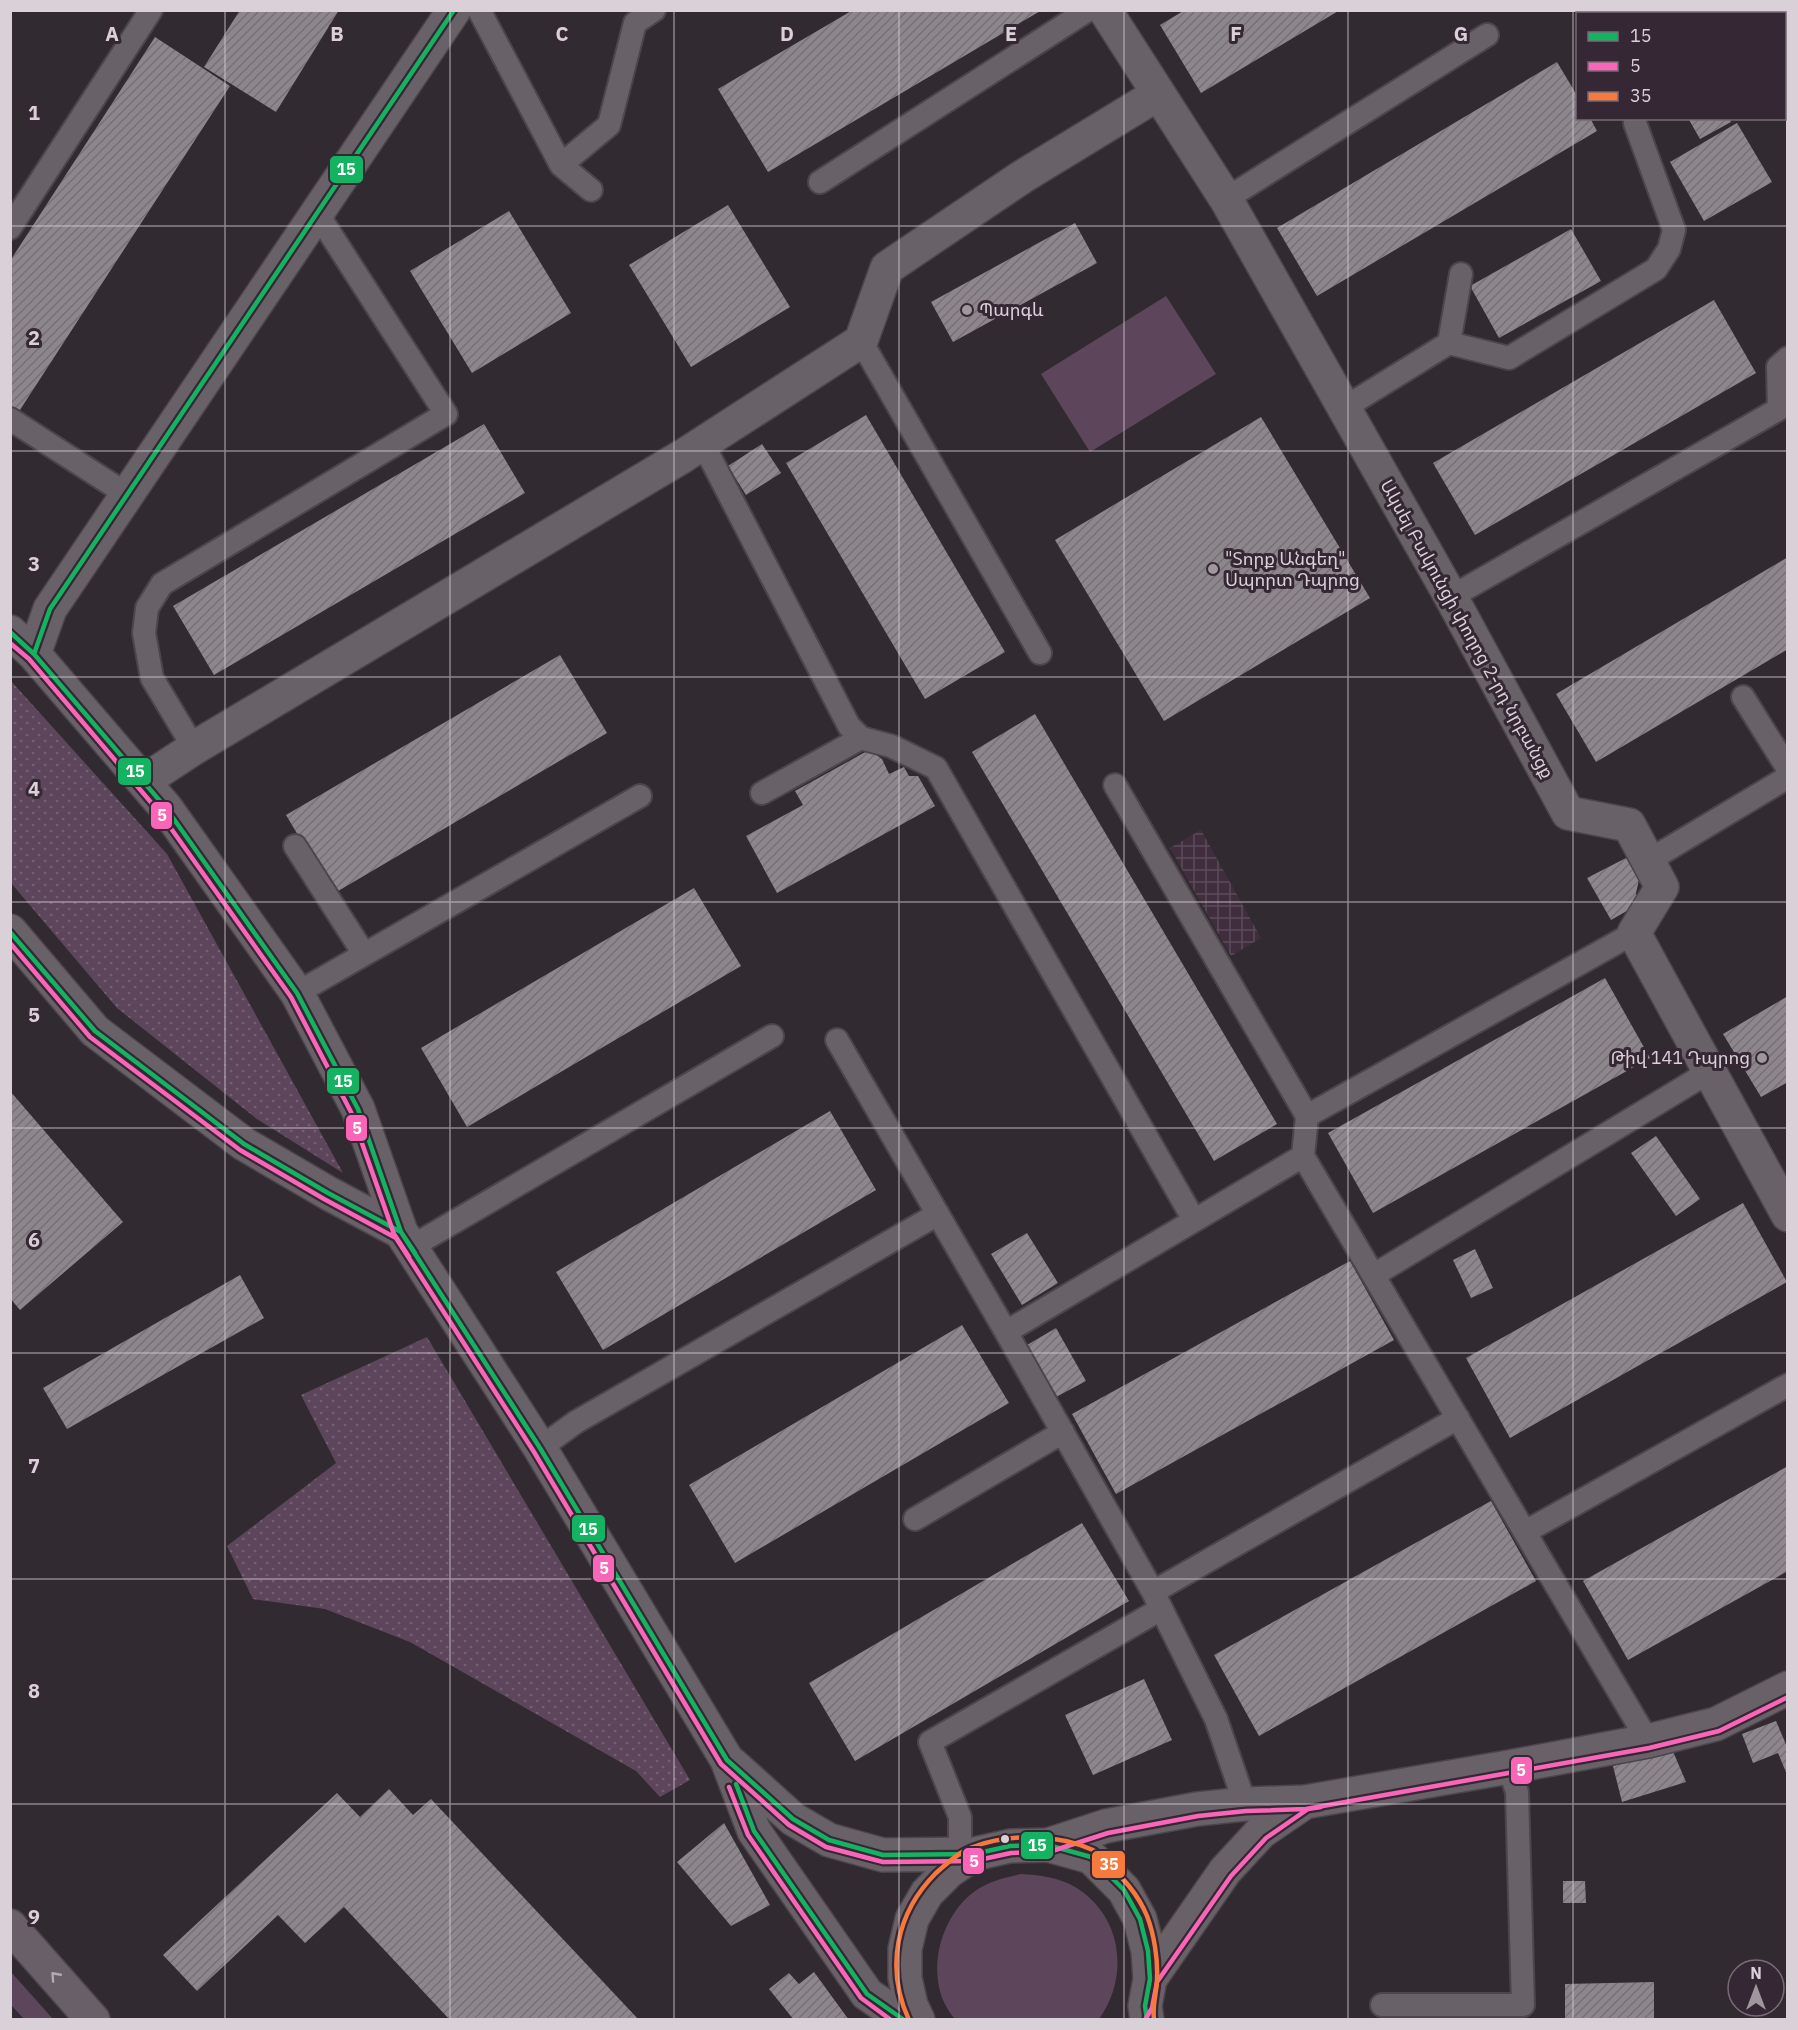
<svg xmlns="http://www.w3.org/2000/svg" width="1798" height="2030" font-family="'IBM Plex Sans','Noto Sans Armenian',sans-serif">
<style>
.industrial{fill:url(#industrial-grid)}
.green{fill:#5d465b}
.park{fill:url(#park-dots)}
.building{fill:url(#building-hatch)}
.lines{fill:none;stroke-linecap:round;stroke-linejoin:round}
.lane-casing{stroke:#4c454b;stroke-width:26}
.street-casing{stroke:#4c454b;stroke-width:36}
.secondary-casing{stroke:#4c454b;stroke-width:36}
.primary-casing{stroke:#4c454b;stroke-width:36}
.lane{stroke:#686268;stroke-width:22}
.street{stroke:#686268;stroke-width:33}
.secondary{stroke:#686268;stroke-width:33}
.primary{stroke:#695f68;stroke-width:33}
.bus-1-casing{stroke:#362734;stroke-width:9}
.bus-2-casing{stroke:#362734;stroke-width:9}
.bus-3-casing{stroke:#362734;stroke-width:9}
.bus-1{stroke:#13b361;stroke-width:4.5}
.bus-2{stroke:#fa66b7;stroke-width:4.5}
.bus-3{stroke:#f6793e;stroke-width:4.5}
.oneway{stroke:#b2a8b1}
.grid{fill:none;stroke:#d9d0d8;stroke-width:1.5;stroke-opacity:0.55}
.poi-dot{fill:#9f969e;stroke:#362734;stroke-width:2}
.bus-dot{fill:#d9d0d8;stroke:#362734;stroke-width:2}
.labels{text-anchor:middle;stroke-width:6;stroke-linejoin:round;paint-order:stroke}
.poi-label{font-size:18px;fill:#d9d0d8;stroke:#362734;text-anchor:start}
.street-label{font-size:18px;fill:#d9d0d8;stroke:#362734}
.grid-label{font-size:20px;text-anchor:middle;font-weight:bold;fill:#d9d0d8;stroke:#362734;stroke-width:6;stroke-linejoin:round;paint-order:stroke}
.line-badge{stroke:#362734;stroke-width:2}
.badge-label{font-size:16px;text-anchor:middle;font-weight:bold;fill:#fff}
</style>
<defs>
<pattern id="industrial-grid" width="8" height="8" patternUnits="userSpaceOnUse" patternTransform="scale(1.5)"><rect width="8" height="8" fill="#402e3f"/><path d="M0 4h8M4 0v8" fill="none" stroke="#5b4b5a"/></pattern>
<pattern id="park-dots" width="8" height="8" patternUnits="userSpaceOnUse" patternTransform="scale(1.5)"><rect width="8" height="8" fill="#5d465b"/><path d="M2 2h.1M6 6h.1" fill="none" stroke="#746072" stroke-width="1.8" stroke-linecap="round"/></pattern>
<pattern id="building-hatch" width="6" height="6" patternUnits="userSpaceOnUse" patternTransform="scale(1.5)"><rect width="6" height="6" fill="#8e868d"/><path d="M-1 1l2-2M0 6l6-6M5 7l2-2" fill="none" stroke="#777076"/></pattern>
</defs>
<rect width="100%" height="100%" fill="#322a31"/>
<path class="industrial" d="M 1201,830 L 1261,938 L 1231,956 L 1170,848 Z"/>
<path class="green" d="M 1166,296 L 1216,374 L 1090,452 L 1041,374 Z
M 1021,1874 C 1039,1875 1058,1877 1075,1887 C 1122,1915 1130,1976 1099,2019 L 956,2020 C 923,1985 937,1923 970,1895 C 985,1882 1003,1878 1021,1874 Z
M 10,1972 L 11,1972 L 53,2019 L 24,2019 L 11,2005 Z"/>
<path class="park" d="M 11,681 L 167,854 L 343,1173 L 257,1119 L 117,1008 L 11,883 Z
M 427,1337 L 690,1780 L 660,1797 L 636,1771 L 410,1642 L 325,1609 L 253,1599 L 227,1546 L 336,1463 L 301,1395 Z"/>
<path class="building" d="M 240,10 L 339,10 L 276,112 L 204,67 Z
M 853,10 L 1042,10 L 768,172 L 718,89 Z
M 1185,10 L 1340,10 L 1201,93 L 1160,25 Z
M 1678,10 L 1782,10 L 1784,14 L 1673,14 Z
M 155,37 L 230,86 L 18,413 L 10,408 L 10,261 Z
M 1557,62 L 1578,97 L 1578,118 L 1590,118 L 1597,131 L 1317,296 L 1277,228 Z
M 1688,118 L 1729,118 L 1731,122 L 1700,139 Z
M 1737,123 L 1772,182 L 1704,221 L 1670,162 Z
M 728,205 L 790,307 L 691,367 L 629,265 Z
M 509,211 L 571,313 L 472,373 L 410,271 Z
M 1075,223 L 1097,263 L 953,342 L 931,302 Z
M 1571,229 L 1601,281 L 1499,338 L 1470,286 Z
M 1714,300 L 1756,373 L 1475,535 L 1433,463 Z
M 866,415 L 1005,652 L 925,699 L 786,463 Z
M 1261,417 L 1370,598 L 1164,721 L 1055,540 Z
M 484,424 L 525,493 L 214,675 L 173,606 Z
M 762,444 L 781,473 L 746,495 L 728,466 Z
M 1788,557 L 1788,649 L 1596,762 L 1556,694 Z
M 560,655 L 607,733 L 333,894 L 286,815 Z
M 1035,714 L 1277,1124 L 1214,1161 L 972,752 Z
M 869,750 L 882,759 L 889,774 L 904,767 L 909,776 L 918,776 L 935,806 L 777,893 L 746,836 L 803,805 L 795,791 Z
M 1626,858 L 1639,880 L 1636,893 L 1639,904 L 1611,920 L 1587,878 Z
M 694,888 L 741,966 L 467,1127 L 421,1048 Z
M 1605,978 L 1650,1058 L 1373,1213 L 1328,1133 Z
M 1788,996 L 1788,1082 L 1761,1097 L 1723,1034 Z
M 10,1091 L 123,1222 L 20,1310 L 10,1298 Z
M 830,1111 L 876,1190 L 603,1350 L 556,1272 Z
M 1656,1136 L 1700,1199 L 1676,1216 L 1631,1153 Z
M 1743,1203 L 1787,1282 L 1510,1438 L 1466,1358 Z
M 1027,1233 L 1058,1283 L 1022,1305 L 991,1254 Z
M 1475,1249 L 1493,1288 L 1471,1298 L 1453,1260 Z
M 1350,1261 L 1394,1340 L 1116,1494 L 1072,1414 Z
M 240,1275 L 264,1318 L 67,1429 L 43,1388 Z
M 962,1325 L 1009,1403 L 735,1563 L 689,1485 Z
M 1056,1328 L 1086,1381 L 1056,1397 L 1027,1345 Z
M 1788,1466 L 1788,1571 L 1628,1660 L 1583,1581 Z
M 1491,1501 L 1536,1581 L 1259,1736 L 1214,1655 Z
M 1082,1523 L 1129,1601 L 855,1761 L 809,1683 Z
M 1144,1679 L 1172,1740 L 1093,1775 L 1065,1715 Z
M 1776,1721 L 1788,1749 L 1788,1777 L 1778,1753 L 1753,1763 L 1742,1734 Z
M 1672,1749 L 1686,1782 L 1622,1802 L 1613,1766 Z
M 389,1789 L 413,1815 L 431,1799 L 639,2020 L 450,2020 L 344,1907 L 305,1943 L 278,1915 L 197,1991 L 163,1955 L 337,1793 L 360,1817 Z
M 724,1823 L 770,1905 L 731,1926 L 677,1862 Z
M 1563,1881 L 1585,1881 L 1586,1903 L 1563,1903 Z
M 814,1972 L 849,2020 L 794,2020 L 769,1989 L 789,1973 L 799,1984 Z
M 1654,1982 L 1654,2020 L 1565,2020 L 1565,1984 Z"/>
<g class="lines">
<defs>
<path id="lane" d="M 479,10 L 561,165 L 591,190
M 561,165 L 609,125 L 635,23 L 654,10
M 820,182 L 1088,10
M 1226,199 L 1487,35
M 10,228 L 151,10
M 861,341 L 1040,653
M 1449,343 L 1461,274
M 1344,408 L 1449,343 L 1509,358 L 1656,269 L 1669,249 L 1674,230 L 1635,123
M 10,419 L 128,495
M 702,442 L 849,726 L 861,738 L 891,746 L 936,768 L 1194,1220
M 1451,597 L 1779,409 L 1778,367 L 1788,358
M 1743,697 L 1788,769
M 194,748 L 152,678 L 144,633 L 147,608 L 162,584 L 446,414 L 317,213
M 1115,785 L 1307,1116 L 1303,1156 L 1648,1741
M 762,793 L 861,738
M 295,846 L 364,954
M 1648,861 L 1788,777
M 297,993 L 640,796
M 837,1040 L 1006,1332 L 1153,1592
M 1307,1116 L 1634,933
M 411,1247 L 772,1036
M 1374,1275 L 1709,1072
M 1006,1332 L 1303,1156
M 540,1448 L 576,1422 L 938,1214
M 915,1519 L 1063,1432
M 1525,1532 L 1788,1385
M 1245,1804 L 1216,1719 L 1153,1592 L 1458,1418
M 960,1855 L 960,1817 L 930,1742 L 1161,1609
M 1382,2005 L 1523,2005 L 1517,1792 L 1509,1767"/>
<path id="street" d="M 1105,10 L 1226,199 L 1451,597 L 1568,813 L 1629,825 L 1662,887 L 1634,933 L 1788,1215
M 144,781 L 194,748 L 683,456 L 861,341 L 887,268 L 1022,177 L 1158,94"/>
<path id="secondary" d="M 10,632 L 34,654 L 166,808 L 297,993 L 358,1109 L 401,1232 L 540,1448 L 727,1760 L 754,1831 L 867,1994 L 905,2020
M 34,654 L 50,609 L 454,10
M 10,931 L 95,1031 L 244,1144 L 328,1193 L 401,1232
M 732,1764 L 793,1819 L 829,1840 L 883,1855 L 974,1854
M 1048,1845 L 1106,1826 L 1197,1809 L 1245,1804 L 1305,1802 L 1509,1767 L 1648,1741 L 1716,1724 L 1788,1688
M 1150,1979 L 1225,1871 L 1261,1832 L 1305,1802
M 918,2020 L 911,2005 L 905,1978 L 905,1949 L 912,1919 L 927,1893 L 949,1871 L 974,1854 L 1010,1846 L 1048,1845 L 1091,1857 L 1124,1890 L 1140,1919 L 1148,1951 L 1150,1979 L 1145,2006 L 1147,2020"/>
<path id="primary" d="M 10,1926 L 93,2020"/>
</defs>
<use href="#lane" class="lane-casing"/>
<use href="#street" class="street-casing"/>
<use href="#secondary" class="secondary-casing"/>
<use href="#primary" class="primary-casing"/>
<use href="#lane" class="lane"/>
<use href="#street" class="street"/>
<use href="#secondary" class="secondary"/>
<use href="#primary" class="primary"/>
<defs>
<path id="bus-1" d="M 10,632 L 34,654 L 166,808 L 297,993 L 358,1109 L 401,1232 L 415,1253
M 34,654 L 50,609 L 454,10
M 10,932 L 95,1031 L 244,1144 L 328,1193 L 401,1232 L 540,1448 L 727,1760 L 793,1819 L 829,1840 L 883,1855 L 974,1854 L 1010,1846 L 1048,1845 L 1091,1857 L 1124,1890 L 1140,1919 L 1148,1951 L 1150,1979 L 1145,2006 L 1147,2020
M 736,1784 L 754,1831 L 867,1994 L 904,2020"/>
<path id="bus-2" d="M 10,643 L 29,659 L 160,813 L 291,997 L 351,1112 L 394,1234 L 409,1257
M 10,943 L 90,1037 L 240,1150 L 324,1199 L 396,1238 L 534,1452 L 721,1764 L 789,1825 L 826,1847 L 883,1862 L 974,1861 L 1011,1853 L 1049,1852 L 1108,1833 L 1198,1816 L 1246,1811 L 1306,1809 L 1649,1748 L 1719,1731 L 1788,1697
M 729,1787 L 748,1835 L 861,1998 L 891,2020
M 1145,2020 L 1152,2008 L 1157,1982 L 1231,1876 L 1266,1838 L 1308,1809 L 1321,1807"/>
<path id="bus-3" d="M 909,2020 C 885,1968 896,1913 936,1873 C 946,1864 960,1851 973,1847 C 1010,1833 1057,1834 1093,1850 C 1098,1852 1102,1858 1106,1862 C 1123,1878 1138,1894 1147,1916 C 1154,1934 1158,1959 1157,1979 C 1157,1993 1152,2003 1154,2019"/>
</defs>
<use href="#bus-1" class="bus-1-casing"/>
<use href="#bus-2" class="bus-2-casing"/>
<use href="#bus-3" class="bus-3-casing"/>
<use href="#bus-1" class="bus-1"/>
<use href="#bus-2" class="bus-2"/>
<use href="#bus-3" class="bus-3"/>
</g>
<defs><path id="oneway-chevron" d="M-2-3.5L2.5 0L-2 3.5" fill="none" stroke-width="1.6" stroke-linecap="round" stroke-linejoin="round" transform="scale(1.5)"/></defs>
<use class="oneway" href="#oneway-chevron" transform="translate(55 1976) rotate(-132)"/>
<path class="grid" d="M 225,10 L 225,2020M 450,10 L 450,2020M 674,10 L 674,2020M 899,10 L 899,2020M 1124,10 L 1124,2020M 1348,10 L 1348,2020M 1573,10 L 1573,2020M 10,226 L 1788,226M 10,451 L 1788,451M 10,677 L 1788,677M 10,902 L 1788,902M 10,1128 L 1788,1128M 10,1353 L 1788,1353M 10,1579 L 1788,1579M 10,1804 L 1788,1804"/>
<g class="poi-dot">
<circle cx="967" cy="310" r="6"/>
<circle cx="1213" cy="569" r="6"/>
<circle cx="1762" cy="1058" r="6"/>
</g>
<circle class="bus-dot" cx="1005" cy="1839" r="5"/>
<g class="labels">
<g class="poi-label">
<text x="979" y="316">Պարգև</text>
<text x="1225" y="565">"Տորք Անգեղ"<tspan x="1225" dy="21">Սպորտ Դպրոց</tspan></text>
<text x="1750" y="1064" text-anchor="end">Թիվ 141 Դպրոց</text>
</g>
<g class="street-label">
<text transform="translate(1467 629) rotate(61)" y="6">Ակսել Բակունցի փողոց 2-րդ նրբանցք</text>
</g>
</g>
<g class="grid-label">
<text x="112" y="41">A</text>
<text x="337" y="41">B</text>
<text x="562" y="41">C</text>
<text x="787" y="41">D</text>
<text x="1011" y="41">E</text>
<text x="1236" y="41">F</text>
<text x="1461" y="41">G</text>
<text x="34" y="120">1</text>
<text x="34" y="345">2</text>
<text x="34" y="571">3</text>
<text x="34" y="796">4</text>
<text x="34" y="1022">5</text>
<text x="34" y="1247">6</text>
<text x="34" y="1473">7</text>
<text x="34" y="1698">8</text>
<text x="34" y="1924">9</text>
</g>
<g class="line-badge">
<rect x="329" y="155" width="35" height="29" rx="6" fill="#13b361"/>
<rect x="117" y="757" width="35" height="29" rx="6" fill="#13b361"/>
<rect x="150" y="801" width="23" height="29" rx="6" fill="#fa66b7"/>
<rect x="326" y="1067" width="34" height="28" rx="6" fill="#13b361"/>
<rect x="345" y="1114" width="23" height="28" rx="6" fill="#fa66b7"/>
<rect x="571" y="1514" width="35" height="29" rx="6" fill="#13b361"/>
<rect x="592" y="1554" width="23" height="29" rx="6" fill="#fa66b7"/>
<rect x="1510" y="1756" width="23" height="29" rx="6" fill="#fa66b7"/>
<rect x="1020" y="1831" width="34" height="29" rx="6" fill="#13b361"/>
<rect x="962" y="1847" width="23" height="28" rx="6" fill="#fa66b7"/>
<rect x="1091" y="1850" width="35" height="29" rx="6" fill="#f6793e"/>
</g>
<g class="badge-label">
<text x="346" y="175">15</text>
<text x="135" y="777">15</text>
<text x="162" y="821">5</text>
<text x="343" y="1087">15</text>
<text x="357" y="1134">5</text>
<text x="588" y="1535">15</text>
<text x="604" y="1574">5</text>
<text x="1521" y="1776">5</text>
<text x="1037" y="1851">15</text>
<text x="974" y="1867">5</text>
<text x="1109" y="1870">35</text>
</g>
<rect width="1798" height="2030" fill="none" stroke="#d9d0d8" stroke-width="24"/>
<rect x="1576" y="12" width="210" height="108" fill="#362734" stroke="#776b76" stroke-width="1.5"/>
<rect x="1588" y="32" width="30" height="9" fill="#13b361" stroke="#776b76" stroke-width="1.5"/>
<text x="1630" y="42" font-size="18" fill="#d9d0d8">15</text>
<rect x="1588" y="62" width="30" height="9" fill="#fa66b7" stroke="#776b76" stroke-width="1.5"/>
<text x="1630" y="72" font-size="18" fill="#d9d0d8">5</text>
<rect x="1588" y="92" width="30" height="9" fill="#f6793e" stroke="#776b76" stroke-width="1.5"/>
<text x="1630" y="102" font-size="18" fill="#d9d0d8">35</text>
<g transform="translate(1756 1988)"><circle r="28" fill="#362734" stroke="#776b76" stroke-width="1.5"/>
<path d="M0-4.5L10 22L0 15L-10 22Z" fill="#9f969e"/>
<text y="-9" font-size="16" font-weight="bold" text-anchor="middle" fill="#d9d0d8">N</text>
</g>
</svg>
